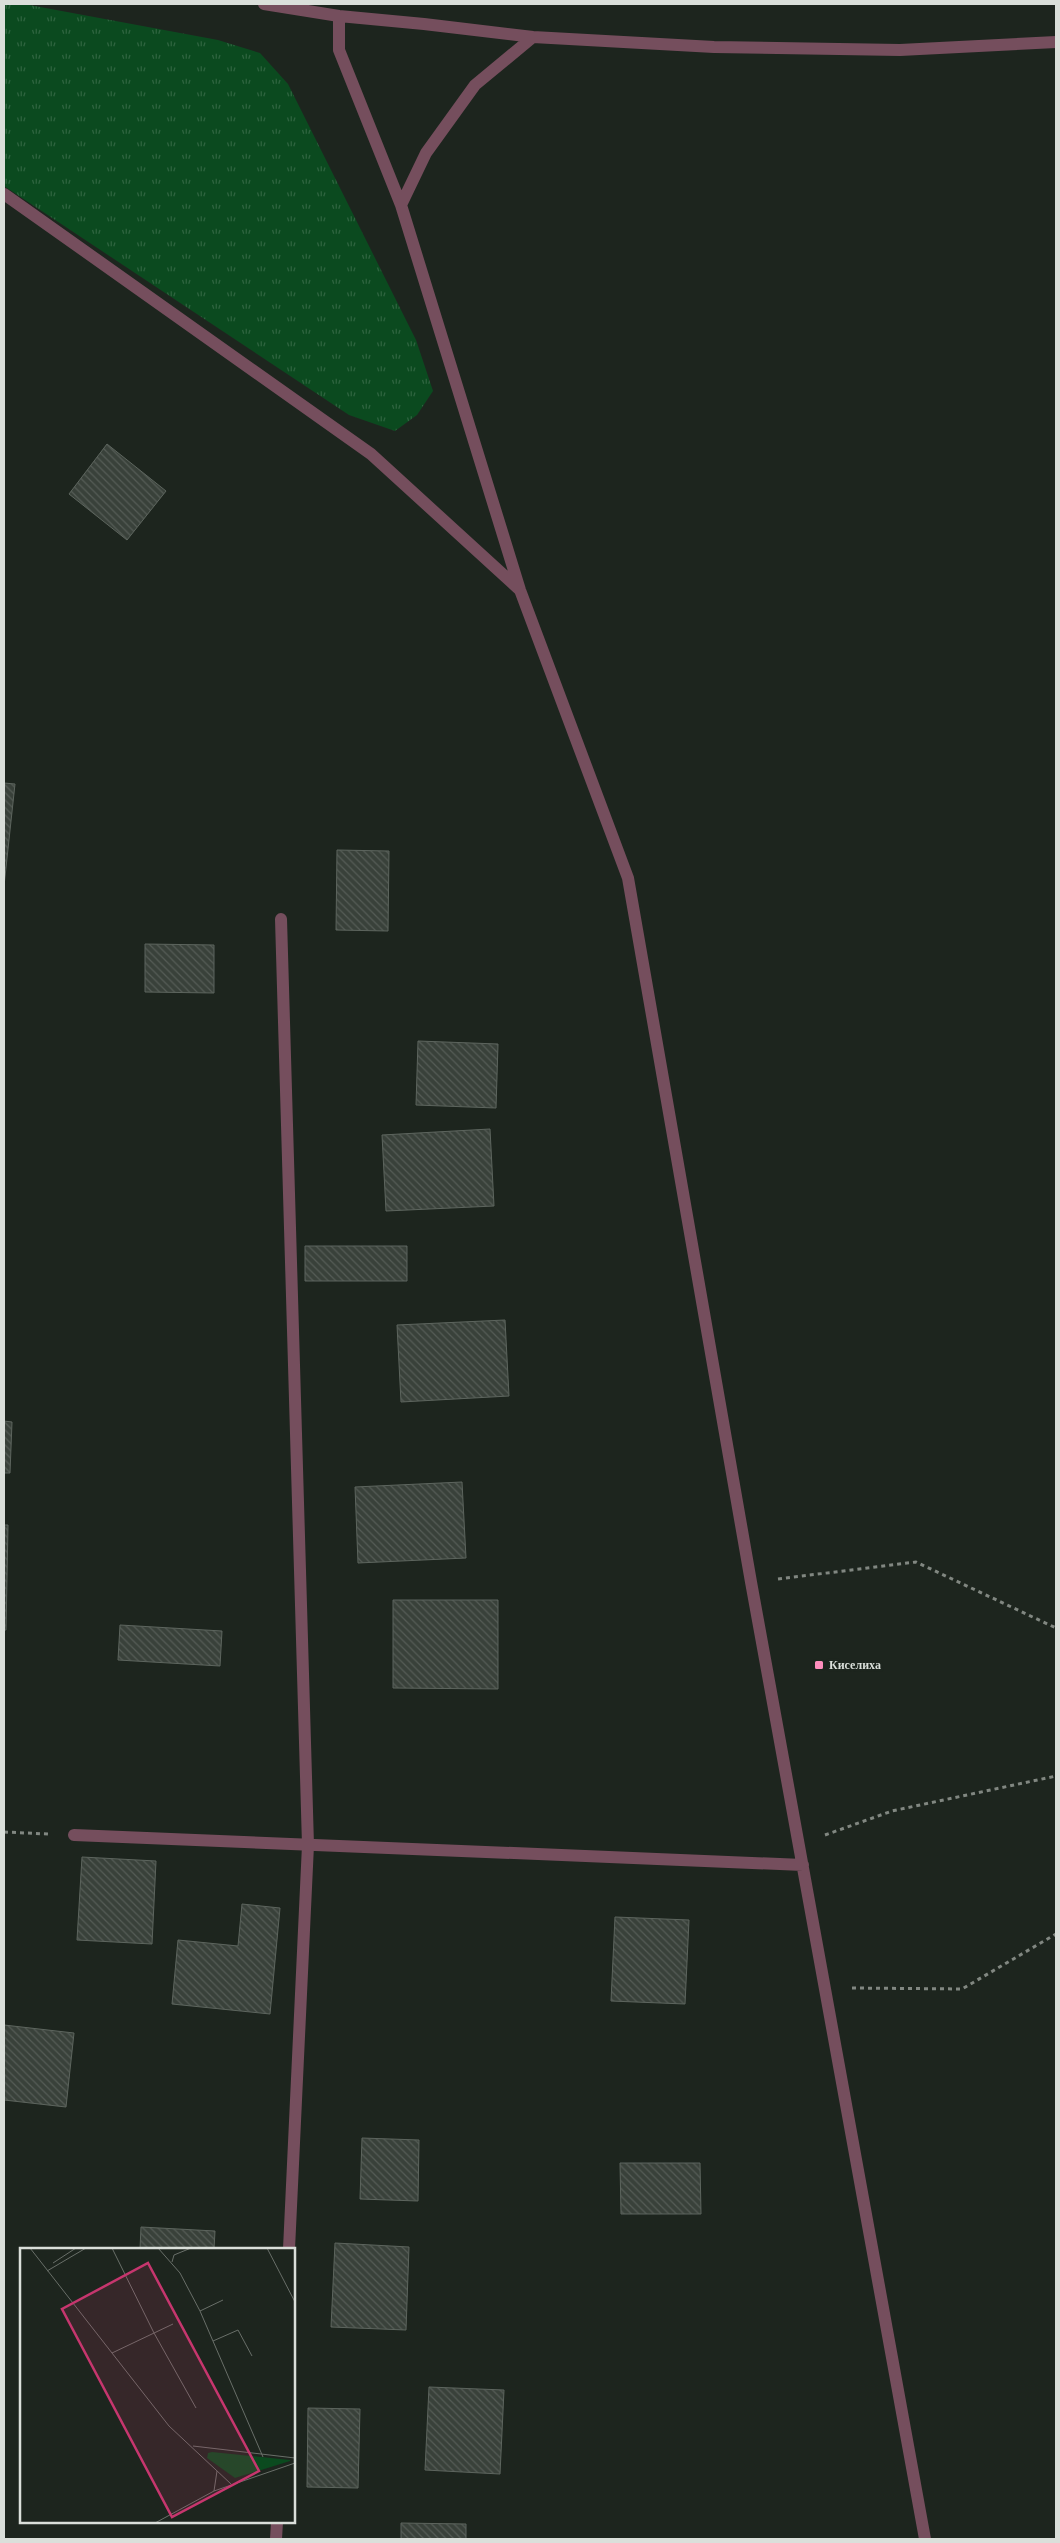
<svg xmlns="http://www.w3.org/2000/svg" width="1060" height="2543" font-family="'Crimson Pro',serif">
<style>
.grass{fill:url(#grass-tufts)}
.building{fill:url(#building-back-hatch);stroke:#5d655e}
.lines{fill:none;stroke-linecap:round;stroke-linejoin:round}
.path{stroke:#818781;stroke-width:3;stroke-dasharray:4 4;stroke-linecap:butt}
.minor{stroke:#754e5d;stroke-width:12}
.poi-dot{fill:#fe8ebd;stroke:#1d251e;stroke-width:2}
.labels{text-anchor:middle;stroke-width:5;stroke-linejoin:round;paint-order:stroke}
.poi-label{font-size:12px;font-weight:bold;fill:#dadfda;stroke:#1d251e;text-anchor:start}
.inset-road{fill:none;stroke:#696f69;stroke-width:1}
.view{fill:#c6366e;fill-opacity:0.15;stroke:#c6366e;stroke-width:2.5}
.inset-edge{fill:none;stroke:#dadfda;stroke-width:2.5}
</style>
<defs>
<pattern id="grass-tufts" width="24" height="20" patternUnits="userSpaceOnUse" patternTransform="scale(1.25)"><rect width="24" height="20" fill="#0b4a1f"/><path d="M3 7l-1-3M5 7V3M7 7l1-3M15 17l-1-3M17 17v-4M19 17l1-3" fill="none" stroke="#2e643f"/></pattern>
<pattern id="building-back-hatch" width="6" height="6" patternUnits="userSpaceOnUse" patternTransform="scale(1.25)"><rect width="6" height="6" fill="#39413a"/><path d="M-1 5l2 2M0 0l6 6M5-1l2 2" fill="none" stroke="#555c56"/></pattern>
</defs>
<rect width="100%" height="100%" fill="#1d251e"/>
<path class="grass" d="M 4,4 L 24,4 L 218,40 L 260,53 L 288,84 L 416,340 L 433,391 L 417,415 L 395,431 L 349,415 L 4,186 Z"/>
<path class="building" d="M 107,444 L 166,491 L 127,540 L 69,494 Z
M 4,783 L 15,784 L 4,886 Z
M 337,850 L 389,851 L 388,931 L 336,930 Z
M 145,944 L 214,945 L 214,993 L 145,992 Z
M 418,1041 L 498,1044 L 496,1108 L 416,1105 Z
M 490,1129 L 494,1206 L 386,1211 L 382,1135 Z
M 305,1246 L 407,1246 L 407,1281 L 305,1281 Z
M 505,1320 L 509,1396 L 401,1402 L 397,1325 Z
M 4,1421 L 12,1422 L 10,1473 L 4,1473 Z
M 462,1482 L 466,1558 L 358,1563 L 355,1487 Z
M 4,1525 L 8,1525 L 6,1630 L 4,1630 Z
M 393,1600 L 498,1600 L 498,1689 L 393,1688 Z
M 120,1625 L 222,1631 L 220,1666 L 118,1660 Z
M 82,1857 L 156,1861 L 152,1944 L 77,1940 Z
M 242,1904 L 280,1908 L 270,2014 L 172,2004 L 178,1940 L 238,1946 Z
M 615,1917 L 689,1920 L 685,2004 L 611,2001 Z
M 4,2025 L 74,2033 L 66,2107 L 4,2100 Z
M 362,2138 L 419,2140 L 418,2201 L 360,2199 Z
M 620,2163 L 700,2163 L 701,2214 L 621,2214 Z
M 141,2227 L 215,2231 L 214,2249 L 140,2249 Z
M 335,2243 L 409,2247 L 406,2330 L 331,2327 Z
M 429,2387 L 504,2390 L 500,2474 L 425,2470 Z
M 308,2408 L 360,2409 L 358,2488 L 307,2487 Z
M 401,2523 L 466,2524 L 466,2539 L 401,2539 Z"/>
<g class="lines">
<path class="path" d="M 778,1579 L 916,1562 L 1056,1628
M 4,1832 L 48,1834
M 825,1835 L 892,1811 L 1056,1776
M 852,1988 L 962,1989 L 1056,1934"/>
<path class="minor" d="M 264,4 L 339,16 L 424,24 L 533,37 L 714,47 L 900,50 L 1056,42
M 339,16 L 339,50 L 401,205 L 520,590 L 628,878 L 751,1582 L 925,2539
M 4,194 L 371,454 L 520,590
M 401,205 L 426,153 L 475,85 L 533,37
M 281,919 L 308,1845 L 289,2249
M 74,1835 L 803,1865
M 276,2539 L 277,2522"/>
</g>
<rect class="poi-dot" x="814" y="1660" width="10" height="10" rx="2.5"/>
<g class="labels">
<g class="poi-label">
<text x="829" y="1669">Киселиха</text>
</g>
</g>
<g transform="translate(20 2248)">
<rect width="275" height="275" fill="#1d251e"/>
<path d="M 192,204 L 270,212 L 270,213 L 215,230 L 187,210 L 188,205 Z" fill="#0b4a1f"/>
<path class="inset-road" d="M 10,0 L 149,178 L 211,236M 92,0 L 134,85 L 176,160M 138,0 L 160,25 L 180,63 L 243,209M 247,0 L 275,54M 152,14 L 154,7 L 171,0M 33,15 L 56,0M 27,23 L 66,0M 180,63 L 203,52M 193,93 L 218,82 L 232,108M 92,105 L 153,76M 173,198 L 275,210M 194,243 L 197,223M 135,275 L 194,243 L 275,215"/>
<path class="view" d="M 128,15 L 239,223 L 152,269 L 42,61 Z"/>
<rect width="275" height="275" class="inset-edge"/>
</g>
<rect width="1060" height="2543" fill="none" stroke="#dadfda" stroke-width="10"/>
</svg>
